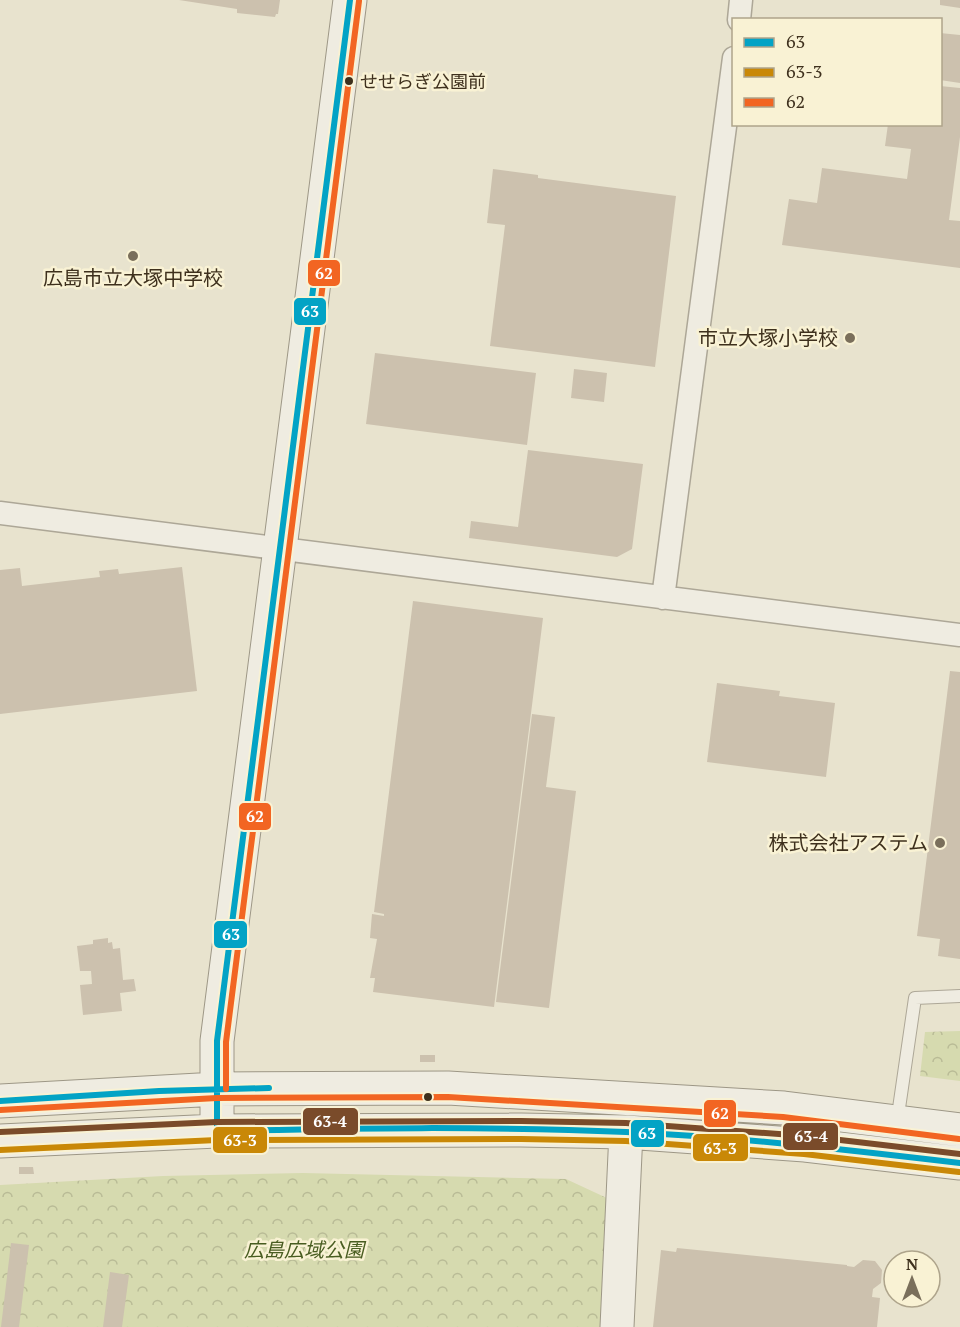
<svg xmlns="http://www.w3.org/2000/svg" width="960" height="1327" font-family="'PT Serif','Noto Sans JP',serif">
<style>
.forest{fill:url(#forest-crowns)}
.building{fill:#ccc1ae}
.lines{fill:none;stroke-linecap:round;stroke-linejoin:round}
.lane-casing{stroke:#ada797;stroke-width:14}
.street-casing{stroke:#ada797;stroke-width:25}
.secondary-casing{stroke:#9d9786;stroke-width:35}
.lane{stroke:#efece1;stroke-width:12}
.street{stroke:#efece1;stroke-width:22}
.secondary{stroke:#efece1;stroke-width:33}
.bus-1-casing{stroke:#f9f2d4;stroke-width:10}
.bus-2-casing{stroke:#f9f2d4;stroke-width:10}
.bus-3-casing{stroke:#f9f2d4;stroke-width:10}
.bus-4-casing{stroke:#f9f2d4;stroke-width:10}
.bus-1{stroke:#03a3c5;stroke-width:6}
.bus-2{stroke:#c98807;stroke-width:6}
.bus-3{stroke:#f26522;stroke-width:6}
.bus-4{stroke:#7a4b2a;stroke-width:6}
.bus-dot{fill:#3e301d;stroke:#f9f2d4;stroke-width:2}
.poi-dot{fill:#7a6f5b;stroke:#f9f2d4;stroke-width:2}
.labels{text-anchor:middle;stroke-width:5;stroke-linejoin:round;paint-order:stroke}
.bus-label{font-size:18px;fill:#3e301d;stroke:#f9f2d4;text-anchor:start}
.poi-label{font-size:20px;fill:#3e301d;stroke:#f9f2d4;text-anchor:end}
.park-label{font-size:20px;font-style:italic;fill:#495d21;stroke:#f9f2d4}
.line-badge{stroke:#f9f2d4;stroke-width:2}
.badge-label{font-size:16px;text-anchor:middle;font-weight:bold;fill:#fff}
</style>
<defs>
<pattern id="forest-crowns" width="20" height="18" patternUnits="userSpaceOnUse" patternTransform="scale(1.5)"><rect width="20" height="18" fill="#d6daaf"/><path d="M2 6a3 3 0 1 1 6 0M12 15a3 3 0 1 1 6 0" fill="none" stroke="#b9bb96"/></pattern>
</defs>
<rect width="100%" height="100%" fill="#e8e3ce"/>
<path class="forest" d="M 960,1031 L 960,1081 L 920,1076 L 925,1032 Z
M 303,1173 L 566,1179 L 609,1199 L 602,1327 L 0,1327 L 0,1185 L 163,1176 Z"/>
<path class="building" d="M 179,0 L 280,0 L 278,14 L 276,14 L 275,17 L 237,13 L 237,9 Z
M 940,0 L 960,0 L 960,8 L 940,5 Z
M 940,33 L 960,35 L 960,83 L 940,80 Z
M 940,86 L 960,88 L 960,137 L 949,220 L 960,221 L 960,268 L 782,245 L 789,199 L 817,203 L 822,168 L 907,179 L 911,149 L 885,146 L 888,124 L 940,124 Z
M 493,169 L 538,175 L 538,178 L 676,196 L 655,367 L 490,346 L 505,225 L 487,223 Z
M 375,353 L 536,373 L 527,445 L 366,424 Z
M 574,369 L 607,373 L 604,402 L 571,398 Z
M 528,450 L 643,464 L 632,549 L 617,557 L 469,538 L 471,521 L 518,527 Z
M 182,567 L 197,691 L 0,714 L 0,570 L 20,568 L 22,586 L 100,577 L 99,571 L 118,569 L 119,574 Z
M 413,601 L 543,618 L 494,1007 L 373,992 L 375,978 L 370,978 L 377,939 L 370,938 L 372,914 L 384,916 L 384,914 L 374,912 Z
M 950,671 L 960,672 L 960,959 L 938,956 L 940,939 L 917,936 Z
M 717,683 L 780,691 L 779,696 L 835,703 L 826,777 L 707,762 Z
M 532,714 L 555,717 L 546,787 L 576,791 L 549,1008 L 496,1002 Z
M 108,938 L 108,943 L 112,942 L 113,949 L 120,948 L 123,980 L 134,979 L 136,991 L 120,993 L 122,1011 L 83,1015 L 80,985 L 92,984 L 91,971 L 80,971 L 77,946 L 93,944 L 93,940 Z
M 420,1055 L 435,1055 L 435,1062 L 420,1062 Z
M 19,1167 L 33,1167 L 34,1174 L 19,1174 Z
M 11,1243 L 29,1245 L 19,1327 L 1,1327 Z
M 677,1248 L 847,1265 L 847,1266 L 854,1267 L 863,1260 L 875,1261 L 882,1270 L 881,1283 L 873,1289 L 872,1297 L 880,1298 L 877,1327 L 653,1327 L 661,1250 L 676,1252 Z
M 110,1272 L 129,1275 L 122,1327 L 103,1327 Z"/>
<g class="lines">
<defs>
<path id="lane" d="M 897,1122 L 915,998 L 960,996"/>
<path id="street" d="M 739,20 L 741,0
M 0,513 L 960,635
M 663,598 L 734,58"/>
<path id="secondary" d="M 0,1101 L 217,1089 L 448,1088 L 784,1108 L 960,1130
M 217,1131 L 217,1041 L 350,0
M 0,1141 L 217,1131 L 521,1130 L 626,1132 L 805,1145 L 960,1163
M 617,1327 L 626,1132"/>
</defs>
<use href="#lane" class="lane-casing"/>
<use href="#street" class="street-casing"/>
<use href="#secondary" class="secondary-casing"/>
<use href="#lane" class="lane"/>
<use href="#street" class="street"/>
<use href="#secondary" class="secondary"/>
<defs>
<path id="bus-1" d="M 350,0 L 217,1041 L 217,1131 C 353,1128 490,1126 626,1132 C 737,1137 849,1150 960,1163
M 0,1101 L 159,1091 L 269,1088"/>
<path id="bus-2" d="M 0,1150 L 217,1140 L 521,1139 L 626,1141 L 804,1154 L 959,1172"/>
<path id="bus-3" d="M 226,1089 L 226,1042 L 359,1
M 0,1110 L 217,1098 L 448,1097 L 783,1117 L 959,1139"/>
<path id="bus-4" d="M 0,1132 L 217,1122 L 521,1121 L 626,1123 L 806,1136 L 960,1154"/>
</defs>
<use href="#bus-1" class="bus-1-casing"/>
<use href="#bus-2" class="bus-2-casing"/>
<use href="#bus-3" class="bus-3-casing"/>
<use href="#bus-4" class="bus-4-casing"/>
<use href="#bus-1" class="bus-1"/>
<use href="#bus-2" class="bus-2"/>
<use href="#bus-3" class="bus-3"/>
<use href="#bus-4" class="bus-4"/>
</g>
<g class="bus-dot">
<circle cx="349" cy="81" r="5"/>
<circle cx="428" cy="1097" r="5"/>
</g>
<g class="poi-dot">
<circle cx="133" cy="256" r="6"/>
<circle cx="850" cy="338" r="6"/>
<circle cx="940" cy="843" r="6"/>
</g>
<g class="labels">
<g class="bus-label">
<text x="360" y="88">せせらぎ公園前</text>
</g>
<g class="poi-label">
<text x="133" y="285" text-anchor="middle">広島市立大塚中学校</text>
<text x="838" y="345">市立大塚小学校</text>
<text x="928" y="850">株式会社アステム</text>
</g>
<g class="park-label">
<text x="304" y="1257">広島広域公園</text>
</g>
</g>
<g class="line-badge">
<rect x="307" y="259" width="34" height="28" rx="6" fill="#f26522"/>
<rect x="293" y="297" width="34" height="29" rx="6" fill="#03a3c5"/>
<rect x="238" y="802" width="34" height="29" rx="6" fill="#f26522"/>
<rect x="213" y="920" width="35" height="29" rx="6" fill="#03a3c5"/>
<rect x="703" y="1099" width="34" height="29" rx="6" fill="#f26522"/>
<rect x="302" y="1107" width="57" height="29" rx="6" fill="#7a4b2a"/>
<rect x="630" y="1119" width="35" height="29" rx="6" fill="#03a3c5"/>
<rect x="782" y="1122" width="57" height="29" rx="6" fill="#7a4b2a"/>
<rect x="212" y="1126" width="56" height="28" rx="6" fill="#c98807"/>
<rect x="692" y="1133" width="57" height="29" rx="6" fill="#c98807"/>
</g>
<g class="badge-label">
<text x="324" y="279">62</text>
<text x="310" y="317">63</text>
<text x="255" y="822">62</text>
<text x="231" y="940">63</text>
<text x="720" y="1119">62</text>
<text x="330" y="1127">63-4</text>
<text x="647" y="1139">63</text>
<text x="811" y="1142">63-4</text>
<text x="240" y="1146">63-3</text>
<text x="720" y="1154">63-3</text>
</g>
<rect x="732" y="18" width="210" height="108" fill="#f9f2d4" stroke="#aea48b" stroke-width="1.5"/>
<rect x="744" y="38" width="30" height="9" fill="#03a3c5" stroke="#aea48b" stroke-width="1.5"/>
<text x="786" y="48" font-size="18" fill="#3e301d">63</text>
<rect x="744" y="68" width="30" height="9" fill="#c98807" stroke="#aea48b" stroke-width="1.5"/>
<text x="786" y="78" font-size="18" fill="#3e301d">63-3</text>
<rect x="744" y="98" width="30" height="9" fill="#f26522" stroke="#aea48b" stroke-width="1.5"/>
<text x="786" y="108" font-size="18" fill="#3e301d">62</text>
<g transform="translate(912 1279)"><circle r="28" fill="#f9f2d4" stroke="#aea48b" stroke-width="1.5"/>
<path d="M0-4.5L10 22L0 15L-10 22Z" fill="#7a6f5b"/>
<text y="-9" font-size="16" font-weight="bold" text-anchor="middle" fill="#3e301d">N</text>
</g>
</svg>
